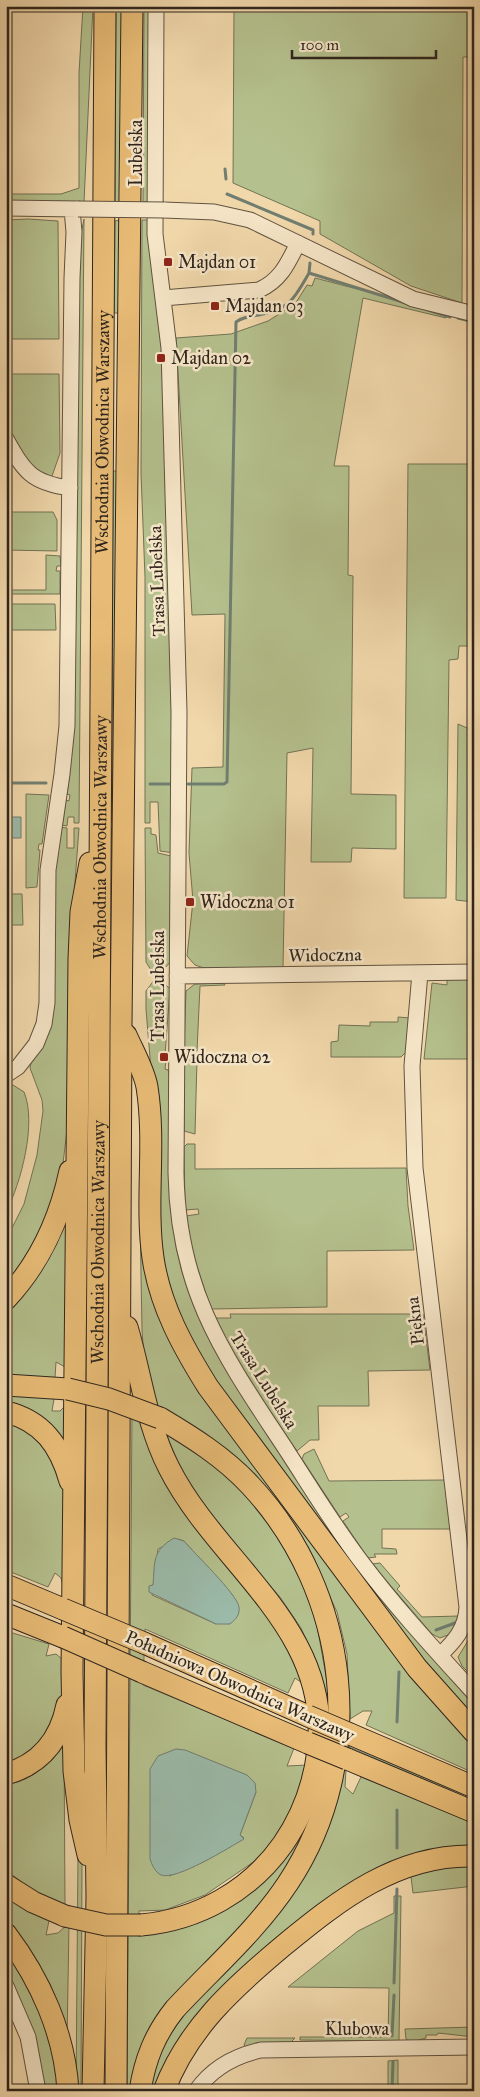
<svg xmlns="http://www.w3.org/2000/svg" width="480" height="2097" font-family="'IM FELL Great Primer',serif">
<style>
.green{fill:#b4c08d;stroke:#727255;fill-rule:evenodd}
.water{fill:#9bbaa9;stroke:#707e71}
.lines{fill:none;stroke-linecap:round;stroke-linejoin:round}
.stream{stroke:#707e71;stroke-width:3}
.minor-casing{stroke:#605240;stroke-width:17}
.highway-casing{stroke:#2f251d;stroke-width:23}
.minor{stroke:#f6e6c8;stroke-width:15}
.highway{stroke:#e8bc76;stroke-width:21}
.minor-bridge-casing{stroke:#605240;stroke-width:17;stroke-linecap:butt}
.highway-bridge-casing{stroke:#2f251d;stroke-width:23;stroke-linecap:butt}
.minor-bridge{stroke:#f6e6c8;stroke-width:15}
.highway-bridge{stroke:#e8bc76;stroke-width:21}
.poi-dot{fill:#8f2418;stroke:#f6e6c8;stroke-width:2}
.labels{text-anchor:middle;stroke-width:5;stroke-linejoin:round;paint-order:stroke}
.street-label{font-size:18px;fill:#2f251d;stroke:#f6e6c8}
.poi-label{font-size:18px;fill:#2f251d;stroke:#f6e6c8;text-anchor:start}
</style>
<rect width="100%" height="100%" fill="#f1d8ab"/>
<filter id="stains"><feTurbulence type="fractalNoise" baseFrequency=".004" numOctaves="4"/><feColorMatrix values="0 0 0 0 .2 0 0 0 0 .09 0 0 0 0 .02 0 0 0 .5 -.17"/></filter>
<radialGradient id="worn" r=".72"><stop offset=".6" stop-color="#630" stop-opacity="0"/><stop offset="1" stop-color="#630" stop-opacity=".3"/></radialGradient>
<path class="green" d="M 83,6 L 93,6 L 84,202 L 6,203 L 6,194 L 61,194 L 79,188 L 79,73 Z
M 116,6 L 122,6 L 121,202 L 115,202 Z
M 144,6 L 151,6 L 150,201 L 143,202 Z
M 234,6 L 474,6 L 474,57 L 463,57 L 462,303 L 411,286 L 320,234 L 320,221 L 233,183 Z
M 28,219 L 58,221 L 59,339 L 6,339 L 6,220 Z
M 84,219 L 79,823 L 74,823 L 74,817 L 68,817 L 67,826 L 62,825 L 66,800 L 69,801 L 70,795 L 67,794 L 69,779 L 66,778 L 79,244 Z
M 120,220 L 120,313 L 114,313 L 115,221 Z
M 142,220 L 149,220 L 162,352 L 160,352 L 160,361 L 163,361 L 172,606 L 174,853 L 160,851 L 158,802 L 150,802 L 150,823 L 145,823 L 145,577 L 141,473 Z
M 315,278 L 446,312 L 446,318 L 363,298 L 334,466 L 349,466 L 348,575 L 353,576 L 351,794 L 396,795 L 396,849 L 352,848 L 351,862 L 311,862 L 313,748 L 287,753 L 283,968 L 204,968 L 195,965 L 187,956 L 193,901 L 189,853 L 192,768 L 223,767 L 225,614 L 192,615 L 176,338 L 231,334 L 268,321 L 295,304 L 307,285 L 312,286 Z
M 6,374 L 59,374 L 60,453 L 51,479 L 30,467 L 6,428 Z
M 408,464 L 474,464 L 474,646 L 459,646 L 458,659 L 449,660 L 446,898 L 404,898 Z
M 113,471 L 119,471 L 117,823 L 112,823 Z
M 6,512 L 53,512 L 57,520 L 57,551 L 6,550 Z
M 46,555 L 60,556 L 61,566 L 57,566 L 56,571 L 60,571 L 60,594 L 6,594 L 6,590 L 46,590 Z
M 6,604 L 55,604 L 56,630 L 6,630 Z
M 458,724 L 474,731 L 474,902 L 456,900 Z
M 26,794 L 49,795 L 42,844 L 39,844 L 38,850 L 40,850 L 37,887 L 26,888 Z
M 59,827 L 67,828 L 67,848 L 74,848 L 74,828 L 79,828 L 70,950 L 67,1130 L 64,1155 L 62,1172 L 39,1237 L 6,1287 L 6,1240 L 24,1204 L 37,1155 L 43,1111 L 42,1100 L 30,1068 L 31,1062 L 42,1044 L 52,890 Z
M 111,828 L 116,828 L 112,1389 L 107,1388 Z
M 145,828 L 151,828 L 151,834 L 156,835 L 158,853 L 171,856 L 170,962 L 166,967 L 160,968 L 160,972 L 151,970 L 146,962 Z
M 6,894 L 22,894 L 23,925 L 6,925 Z
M 447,978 L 474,978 L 474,1059 L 424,1059 L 432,983 L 447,985 Z
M 155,979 L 160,979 L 170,989 L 165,1055 L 163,1055 L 163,1060 L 166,1061 L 165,1069 L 168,1070 L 173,1086 C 172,1140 167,1198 177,1251 C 197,1350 268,1429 327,1506 C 376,1570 425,1634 474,1698 L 474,1725 L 198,1363 L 158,1259 L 153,1094 L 146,1009 L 146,991 Z
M 224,983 L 225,985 L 200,986 L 197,1051 L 184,1047 L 186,991 L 195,984 Z
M 398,1017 L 410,1018 L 406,1052 L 401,1057 L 331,1057 L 331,1042 L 338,1041 L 339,1025 L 370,1026 L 370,1022 L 398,1022 Z
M 197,1059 L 195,1134 L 184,1131 L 184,1064 L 189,1060 Z
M 6,1085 L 13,1085 L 24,1092 C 37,1123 21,1183 6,1212 Z
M 187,1144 L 195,1144 L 195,1169 L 406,1168 L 408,1206 L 414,1250 L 327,1251 L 327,1307 L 211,1309 L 192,1251 L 186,1216 L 199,1214 L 198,1209 L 185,1210 L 184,1147 Z
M 66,1216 L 67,1368 L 56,1362 L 55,1378 L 6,1375 L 6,1310 Z
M 140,1217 L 167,1321 L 474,1738 L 474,1773 L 366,1725 L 372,1711 L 363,1711 L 350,1719 L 347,1654 L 337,1612 L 304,1541 L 287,1516 L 153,1405 L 145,1372 L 142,1330 Z
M 230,1314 L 423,1314 L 430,1370 L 368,1371 L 369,1406 L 318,1406 L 319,1440 L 310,1440 L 297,1451 L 228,1349 L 214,1318 L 231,1318 Z
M 6,1390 L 55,1393 L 52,1411 L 60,1411 L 67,1404 L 72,1465 L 6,1408 Z
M 132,1413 L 143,1418 L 289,1644 L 302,1683 L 295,1678 L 288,1693 L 145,1629 L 143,1685 L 294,1748 L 287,1766 L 308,1765 L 287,1825 L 255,1861 L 205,1895 L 165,1910 L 139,1911 L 138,1932 L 234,1902 L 318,1796 L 292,1860 L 264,1902 L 191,1978 L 134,2091 L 127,2091 ZM 178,1539 L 184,1541 L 233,1596 L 216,1624 L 152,1595 L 158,1549 ZM 256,1792 L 240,1835 L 244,1838 L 203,1862 L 169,1876 Z
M 6,1419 L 44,1439 L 64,1487 L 64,1688 L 55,1725 L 30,1757 L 6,1765 L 6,1631 L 49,1644 L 46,1656 L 56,1654 L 62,1659 L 63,1586 L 61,1578 L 55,1573 L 48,1587 L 6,1570 Z
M 167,1427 L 224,1469 L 270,1520 L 313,1603 L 332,1710 L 323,1706 L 321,1684 L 313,1655 L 301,1628 L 280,1597 L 248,1561 L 190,1486 L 164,1435 Z
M 314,1449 L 329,1481 L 445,1480 L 451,1529 L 382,1529 L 382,1548 L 396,1549 L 397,1554 L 374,1554 L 376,1557 L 368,1558 L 343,1521 L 349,1517 L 346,1513 L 340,1517 L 302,1459 L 304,1454 Z
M 380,1563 L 400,1586 L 397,1589 L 422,1617 L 459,1616 L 453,1633 L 440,1638 L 432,1634 L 372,1564 Z
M 474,1631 L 474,1678 L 462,1666 L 458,1657 Z
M 64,1740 L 65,1906 L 44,1899 L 6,1870 L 6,1784 C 34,1782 50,1761 64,1740 Z
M 350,1742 L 474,1795 L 474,1801 L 349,1747 Z
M 342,1769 L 346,1770 L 345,1787 L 353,1794 L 361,1777 L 474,1823 L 474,1847 L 383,1867 L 351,1882 L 303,1920 L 158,2091 L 149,2091 L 160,2048 L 187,2008 L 242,1950 Z
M 78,1856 L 82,1863 L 81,2091 L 76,2091 Z
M 474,1860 L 474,1886 L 413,1893 L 410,1869 Z
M 6,1892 L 50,1916 L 46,1935 L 58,1933 L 69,1923 L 67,2044 L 15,1935 L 6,1923 Z
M 394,1896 L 401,1896 L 399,2041 L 300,2040 L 300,2037 L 388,2037 L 389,1988 L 288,1987 L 358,1931 L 394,1913 Z
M 6,1949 L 32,1990 L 51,2043 L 60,2091 L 44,2091 L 13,1989 L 6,1977 Z
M 474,2027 L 474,2037 L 438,2033 L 437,2035 L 426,2035 L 426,2038 L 411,2042 L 406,2039 L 405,2029 Z
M 247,2038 L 295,2038 L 289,2044 L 246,2047 L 244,2045 Z
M 398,2060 L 398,2091 L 388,2091 L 388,2061 Z"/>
<path class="water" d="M 6,817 L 21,817 L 21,838 L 7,838 Z
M 174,1538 L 184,1541 C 194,1553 237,1594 239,1607 C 240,1615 236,1619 230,1624 L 216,1624 L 149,1592 L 149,1586 L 153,1585 C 155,1561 152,1551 174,1538 Z
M 176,1749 L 185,1750 L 247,1775 L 255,1783 L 256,1792 L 240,1835 L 244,1839 C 230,1847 176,1881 161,1875 C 155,1872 152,1865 150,1859 L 150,1769 L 158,1756 Z"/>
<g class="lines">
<path class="stream" d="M 225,169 L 226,179
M 227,194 L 313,230 L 313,234
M 310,263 L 309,273 L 406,303
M 428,310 L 450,317
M 458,318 L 474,322
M 6,783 L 46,783
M 150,784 L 171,784
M 188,784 L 224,784 L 227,782 L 236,322 C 243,317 251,316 259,315 C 290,309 294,299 309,273
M 436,1630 L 455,1623
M 397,1722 L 399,1672
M 397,1848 L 397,1810
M 394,1983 L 397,1889
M 392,2036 L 394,1995
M 392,2091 L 393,2062"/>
<defs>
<path id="minor" d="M 156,6 L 155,234 L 169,348 L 179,712 L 176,1173 C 178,1294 226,1358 289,1454 C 313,1491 336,1529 363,1564 C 397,1609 436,1651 474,1693
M 6,208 L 78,209
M 164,210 L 214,212 L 250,220 L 413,299 L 474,314
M 163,298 L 259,290 C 281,280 288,263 298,243
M 6,439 C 24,471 31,483 70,488
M 420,973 L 412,1066 L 415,1168 L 467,1607 C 466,1628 455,1641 440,1655
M 177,976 L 474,972
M 6,1075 L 18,1067 L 36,1044 L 44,1024 L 47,1003 L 48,870 L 62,774 L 67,726 L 72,278 L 74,232 L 72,209
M 6,1986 L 28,2037 L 38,2091
M 196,2091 C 212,2068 234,2056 261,2050 L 474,2047"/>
<g id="highway">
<path d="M 126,1035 C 133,1051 144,1070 147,1087 C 156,1144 145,1202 153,1258 C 160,1306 183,1347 208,1387 L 417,1668 L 474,1732"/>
<path d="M 6,1299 C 39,1264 60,1218 70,1171"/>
<path d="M 127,1327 C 141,1374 146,1423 169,1468 C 218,1565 332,1628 318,1750 C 314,1784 303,1815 283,1844 C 250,1891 198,1920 141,1925"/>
<path d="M 6,1385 L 68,1389"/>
<path d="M 6,1412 C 43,1421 60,1446 70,1481"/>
<path d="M 6,1585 L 63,1609"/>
<path d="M 6,1614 L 63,1637"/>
<path d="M 144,1643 L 308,1716"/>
<path d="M 142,1672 L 308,1743"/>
<path d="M 350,1734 L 474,1787"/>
<path d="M 347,1759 L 474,1812"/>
<path d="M 6,1774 C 41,1764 60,1740 67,1705"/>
<path d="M 88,1855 L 80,1820 L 74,1771 L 72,1672 L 79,959 L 81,912 L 90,863"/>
<path d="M 6,1885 L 33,1902 L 65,1916"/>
<path d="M 6,1934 C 40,1979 65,2034 68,2091"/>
<path id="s1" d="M 93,2091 L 97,1897 L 95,1746 L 105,6"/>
<path d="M 116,2091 L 121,1025 L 132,6"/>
<path d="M 140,2091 C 145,2059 155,2034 175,2009 C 213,1968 257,1930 288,1883 C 370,1759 350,1592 250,1485 C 224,1457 192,1437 160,1418"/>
<path d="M 164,2091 C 187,2029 234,1987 283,1946 C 339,1900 397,1854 474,1856"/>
</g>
</defs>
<use href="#minor" class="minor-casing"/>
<use href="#highway" class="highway-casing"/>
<use href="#minor" class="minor"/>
<use href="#highway" class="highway"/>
<defs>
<path id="minor-bridge" d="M 78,209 L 164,210"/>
<path id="highway-bridge" d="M 68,1389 L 109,1399 L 160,1418
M 63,1609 L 144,1643
M 63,1637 L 142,1672
M 308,1716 L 350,1734
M 308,1743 L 347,1759
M 65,1916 L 106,1925 L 141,1925"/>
</defs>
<use href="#minor-bridge" class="minor-bridge-casing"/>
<use href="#highway-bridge" class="highway-bridge-casing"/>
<use href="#minor-bridge" class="minor-bridge"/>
<use href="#highway-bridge" class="highway-bridge"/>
</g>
<g class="poi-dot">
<rect x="163" y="257" width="10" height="10" rx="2.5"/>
<rect x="210" y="301" width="10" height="10" rx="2.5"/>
<rect x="156" y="353" width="10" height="10" rx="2.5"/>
<rect x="185" y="897" width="10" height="10" rx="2.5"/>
<rect x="159" y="1052" width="10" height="10" rx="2.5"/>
</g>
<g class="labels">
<g class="street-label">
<text transform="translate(136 153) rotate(-90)" y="6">Lubelska</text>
<text dy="6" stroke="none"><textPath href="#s1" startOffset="1659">Wschodnia Obwodnica Warszawy</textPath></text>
<text transform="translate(157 581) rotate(-92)" y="6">Trasa Lubelska</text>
<text dy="6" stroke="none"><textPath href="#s1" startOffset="1254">Wschodnia Obwodnica Warszawy</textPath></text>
<text transform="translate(325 955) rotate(-1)" y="6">Widoczna</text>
<text transform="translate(158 986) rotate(-90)" y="6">Trasa Lubelska</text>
<text dy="6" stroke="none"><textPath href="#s1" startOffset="849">Wschodnia Obwodnica Warszawy</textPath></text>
<text transform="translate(415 1321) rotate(-97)" y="6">Piękna</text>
<text transform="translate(264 1380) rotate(58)" y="6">Trasa Lubelska</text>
<text transform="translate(240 1686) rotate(24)" y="6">Południowa Obwodnica Warszawy</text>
<text x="357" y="2035">Klubowa</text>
</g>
<g class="poi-label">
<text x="178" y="268">Majdan 01</text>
<text x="225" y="312">Majdan 03</text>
<text x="171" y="364">Majdan 02</text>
<text x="200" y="908">Widoczna 01</text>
<text x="174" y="1063">Widoczna 02</text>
</g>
</g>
<rect width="480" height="2097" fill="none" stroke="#f1d8ab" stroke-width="25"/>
<rect x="8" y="8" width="465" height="2082" fill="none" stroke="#2f251d" stroke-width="2.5"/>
<rect x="12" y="12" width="455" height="2072" fill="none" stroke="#2f251d"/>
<path d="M292 50v8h144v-8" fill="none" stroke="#2f251d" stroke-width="2.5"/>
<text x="300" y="50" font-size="15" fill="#2f251d" stroke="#f6e6c8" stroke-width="4" paint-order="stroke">100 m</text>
<rect width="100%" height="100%" filter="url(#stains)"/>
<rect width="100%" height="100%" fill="url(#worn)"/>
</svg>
